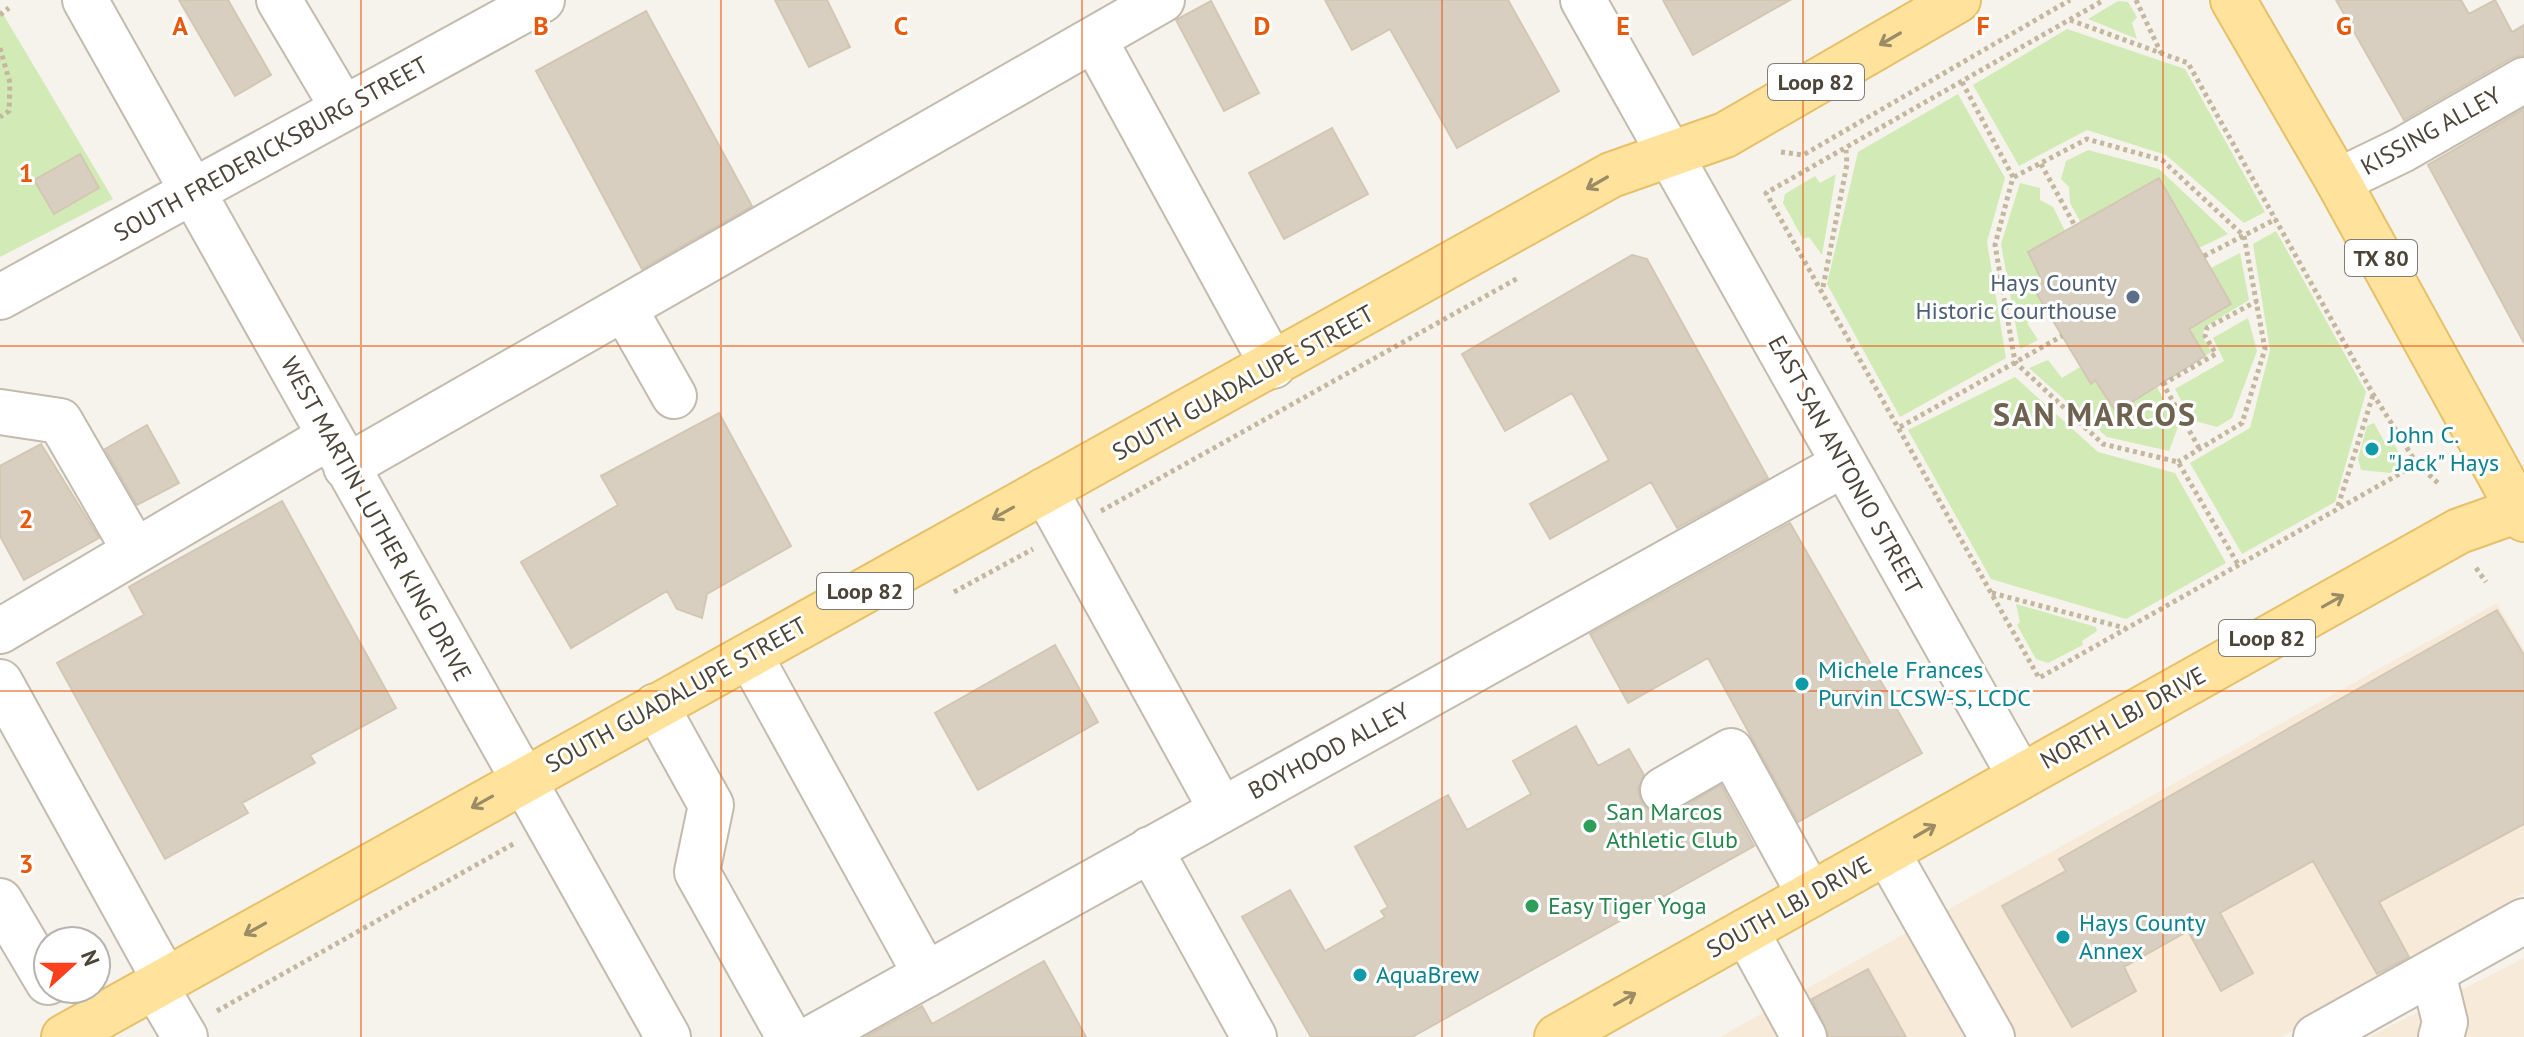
<svg xmlns="http://www.w3.org/2000/svg" width="2524" height="1037" font-family="'PT Sans',sans-serif">
<style>
.commercial{fill:#f7ead8}
.green{fill:#d2eab5}
.building{fill:#d8cfc1;stroke:#d3c7b4;stroke-width:2}
.lines{fill:none;stroke-linecap:round;stroke-linejoin:round}
.minor-casing{stroke:#c2bbae;stroke-width:48}
.major-casing{stroke:#e6c16a;stroke-width:48}
.path{stroke:#c4b79f;stroke-width:5;stroke-dasharray:4 4;stroke-linecap:butt}
.minor{stroke:#fff;stroke-width:44}
.major{stroke:#ffe39c;stroke-width:44}
.oneway{stroke:#9c8c66}
.grid{fill:none;stroke:#e8590c;stroke-width:2;stroke-opacity:0.55}
.service-dot{fill:#5c6f8a;stroke:#fff;stroke-width:3}
.culture-dot{fill:#0f9aa8;stroke:#fff;stroke-width:3}
.leisure-dot{fill:#2e9e5b;stroke:#fff;stroke-width:3}
.labels{text-anchor:middle;stroke-width:6;stroke-linejoin:round;paint-order:stroke}
.shield{fill:#fff;stroke:#817c74;stroke-width:2}
.shield-label{font-size:22px;font-weight:bold;fill:#4b4439}
.street-label{font-size:24px;fill:#4b4439;stroke:#fff}
.service-label{font-size:24px;fill:#4e5e75;stroke:#fff;text-anchor:end}
.culture-label{font-size:24px;fill:#0d838f;stroke:#fff;text-anchor:start}
.leisure-label{font-size:24px;fill:#27864d;stroke:#fff;text-anchor:start}
.district-label{font-size:32px;font-weight:bold;letter-spacing:2px;fill:#6e6250;stroke:#fff}
.grid-label{font-size:26px;text-anchor:middle;font-weight:bold;fill:#e8590c;stroke:#fff;stroke-width:6;stroke-linejoin:round;paint-order:stroke}
</style>
<rect width="100%" height="100%" fill="#f6f3ec"/>
<path class="commercial" d="M 2497,603 L 2524,650 L 2524,893 L 2327,1012 L 2281,1037 L 1720,1037 Z
M 2524,958 L 2524,1037 L 2369,1037 Z"/>
<path class="green" d="M 2118,1 L 2128,2 L 2137,17 L 2132,23 L 2137,39 L 2088,19 Z
M 0,9 L 113,199 L 0,257 Z
M 2067,29 L 2185,69 L 2265,212 L 2244,223 L 2166,155 L 2087,130 L 2019,166 L 1973,85 Z
M 1958,94 L 2005,178 L 1987,242 L 2006,358 L 1900,417 L 1827,284 L 1858,152 Z
M 2088,150 L 2159,169 L 2228,234 L 2199,248 L 2159,178 L 2081,223 L 2070,203 L 2069,187 L 2061,179 L 2066,161 Z
M 1836,174 L 1822,255 L 1809,237 L 1803,239 L 1783,203 L 1785,194 L 1815,176 L 1820,183 Z
M 2020,183 L 2040,188 L 2040,200 L 2053,207 L 2065,231 L 2028,252 L 2043,283 L 2034,289 L 2047,312 L 2027,323 L 2038,340 L 2020,349 L 2001,244 Z
M 2276,231 L 2366,392 L 2335,502 L 2242,554 L 2190,463 L 2250,428 L 2270,350 L 2253,244 Z
M 2240,253 L 2249,300 L 2205,327 L 2202,336 L 2211,352 L 2205,356 L 2189,329 L 2231,304 L 2211,268 Z
M 2248,318 L 2257,351 L 2232,418 L 2217,427 L 2195,421 L 2192,405 L 2182,402 L 2175,389 L 2224,361 L 2213,338 Z
M 2048,360 L 2062,378 L 2080,367 L 2091,383 L 2095,380 L 2116,412 L 2156,385 L 2178,427 L 2169,451 L 2107,437 L 2029,368 Z
M 2015,377 L 2098,452 L 2175,473 L 2226,563 L 2126,619 L 1991,579 L 1908,430 Z
M 2374,423 L 2384,441 L 2391,438 L 2401,457 L 2398,469 L 2390,473 L 2361,470 L 2358,459 L 2367,426 Z
M 2016,604 L 2096,627 L 2097,631 L 2082,641 L 2083,645 L 2048,663 L 2036,659 L 2017,625 L 2020,622 Z"/>
<path class="building" d="M 179,0 L 228,0 L 271,75 L 235,96 Z
M 775,0 L 827,0 L 850,47 L 809,67 Z
M 1325,0 L 1508,0 L 1559,91 L 1457,148 L 1390,29 L 1352,50 Z
M 1663,0 L 1790,0 L 1693,55 Z
M 2336,0 L 2461,0 L 2469,14 L 2495,0 L 2512,32 L 2524,25 L 2524,55 L 2512,58 L 2404,120 Z
M 1211,1 L 1259,93 L 1224,111 L 1176,20 Z
M 646,11 L 752,206 L 642,269 L 536,71 Z
M 2524,109 L 2524,343 L 2428,165 Z
M 1332,128 L 1368,194 L 1284,239 L 1249,173 Z
M 80,154 L 99,188 L 54,214 L 34,180 Z
M 2159,178 L 2231,304 L 2189,329 L 2205,356 L 2116,412 L 2095,380 L 2091,384 L 2034,289 L 2043,283 L 2028,252 Z
M 1632,255 L 1647,259 L 1768,478 L 1677,528 L 1651,482 L 1550,539 L 1530,504 L 1609,460 L 1572,393 L 1505,431 L 1462,354 Z
M 719,413 L 791,546 L 707,594 L 702,618 L 677,609 L 667,591 L 571,648 L 521,562 L 618,505 L 601,476 Z
M 147,425 L 179,483 L 137,505 L 105,449 Z
M 41,444 L 99,538 L 24,580 L 0,536 L 0,466 Z
M 282,501 L 396,708 L 310,755 L 315,763 L 242,803 L 248,813 L 165,859 L 57,663 L 144,615 L 129,587 Z
M 1790,523 L 1922,753 L 1798,822 L 1708,658 L 1628,703 L 1590,634 Z
M 2497,610 L 2524,655 L 2524,824 L 2379,902 L 2409,957 L 2377,974 L 2313,861 L 2220,913 L 2253,973 L 2221,991 L 2188,931 L 2124,967 L 2136,991 L 2072,1027 L 2002,906 L 2066,871 L 2059,859 Z
M 1055,645 L 1098,722 L 978,790 L 935,713 Z
M 1576,726 L 1598,766 L 1629,749 L 1644,775 L 1638,789 L 1641,802 L 1651,812 L 1662,815 L 1675,812 L 1721,785 L 1754,846 L 1412,1037 L 1311,1037 L 1242,917 L 1290,890 L 1325,951 L 1385,917 L 1381,911 L 1388,907 L 1355,847 L 1448,795 L 1467,830 L 1531,794 L 1513,761 Z
M 1044,961 L 1086,1037 L 865,1037 L 922,1006 L 932,1024 Z
M 1868,969 L 1906,1037 L 1829,1037 L 1812,999 Z"/>
<g class="lines">
<defs>
<path id="minor" d="M 85,0 L 668,1037
M 279,0 L 343,108
M 1583,0 L 2020,776
M 1094,39 L 1273,366
M 2338,181 L 2402,150 L 2524,80
M 0,297 L 542,0
M 624,308 L 674,396
M 0,412 L 60,421 L 135,551
M 346,467 L 1162,0
M 1045,490 L 1221,809
M 0,631 L 329,437
M 750,656 L 926,975
M 0,682 L 165,980
M 656,706 L 711,805 L 697,872 L 789,1037
M 1663,790 L 1731,751 L 1810,895
M 1150,849 L 1254,1037
M 1887,852 L 1992,1037
M 0,901 L 48,982
M 1746,931 L 1804,1037
M 2433,973 L 2445,1022 L 2441,1037
M 155,986 L 185,1037
M 814,1037 L 1844,464
M 2316,1037 L 2524,921"/>
<path id="major" d="M 2233,0 L 2338,181 L 2524,519
M 64,1037 L 1611,175 L 1725,135 L 1958,0
M 1557,1037 L 2459,531 L 2524,508"/>
</defs>
<use href="#minor" class="minor-casing"/>
<use href="#major" class="major-casing"/>
<path class="path" d="M 2136,0 L 2161,53
M 0,15 L 9,8
M 2070,20 L 2188,63 L 2373,394 L 2417,464 L 2039,678 L 1766,193 L 2104,0
M 0,48 L 10,83 L 9,111 L 0,117
M 1962,82 L 2013,177 L 1995,245 L 2015,362 L 2103,444 L 2178,462 L 2239,566
M 1781,152 L 1803,155 L 2070,0
M 2041,164 L 2075,226
M 2014,177 L 2087,139 L 2162,160 L 2244,236 L 2265,349 L 2242,423 L 2178,462
M 2204,256 L 2276,219
M 1823,287 L 1847,164 L 1846,150
M 2162,382 L 2199,448
M 2163,384 L 2216,354 L 2205,336 L 2207,328 L 2257,301
M 1900,427 L 2062,336
M 2417,464 L 2438,483
M 2338,506 L 2373,395
M 1101,511 L 1518,278
M 2476,568 L 2486,582
M 954,592 L 1033,549
M 1992,593 L 2125,628
M 217,1011 L 515,843"/>
<use href="#minor" class="minor"/>
<use href="#major" class="major"/>
</g>
<defs><path id="oneway-shaft" d="M-6 0H5M1.5-3L5.5 0L1.5 3" fill="none" stroke-width="1.6" stroke-linecap="round" stroke-linejoin="round" transform="scale(2)"/></defs>
<g class="oneway">
<use href="#oneway-shaft" transform="translate(1890 39) rotate(150)"/>
<use href="#oneway-shaft" transform="translate(1597 183) rotate(150)"/>
<use href="#oneway-shaft" transform="translate(1003 513) rotate(151)"/>
<use href="#oneway-shaft" transform="translate(2333 601) rotate(-29)"/>
<use href="#oneway-shaft" transform="translate(482 802) rotate(151)"/>
<use href="#oneway-shaft" transform="translate(1925 831) rotate(-30)"/>
<use href="#oneway-shaft" transform="translate(255 929) rotate(151)"/>
<use href="#oneway-shaft" transform="translate(1625 999) rotate(-29)"/>
</g>
<path class="grid" d="M 361,0 L 361,1037M 721,0 L 721,1037M 1082,0 L 1082,1037M 1442,0 L 1442,1037M 1803,0 L 1803,1037M 2163,0 L 2163,1037M 0,346 L 2524,346M 0,691 L 2524,691"/>
<circle class="service-dot" cx="2133" cy="297" r="8"/>
<g class="culture-dot">
<circle cx="2372" cy="449" r="8"/>
<circle cx="1802" cy="684" r="8"/>
<circle cx="2063" cy="937" r="8"/>
<circle cx="1360" cy="975" r="8"/>
</g>
<g class="leisure-dot">
<circle cx="1590" cy="826" r="8"/>
<circle cx="1532" cy="906" r="8"/>
</g>
<g class="labels">
<g class="shield">
<rect x="1768" y="64" width="96" height="36" rx="6"/>
<rect x="2345" y="240" width="72" height="36" rx="6"/>
<rect x="817" y="573" width="96" height="36" rx="6"/>
<rect x="2219" y="620" width="96" height="36" rx="6"/>
</g>
<g class="shield-label">
<text x="1816" y="90">Loop 82</text>
<text x="2381" y="266">TX 80</text>
<text x="865" y="599">Loop 82</text>
<text x="2267" y="646">Loop 82</text>
</g>
<g class="street-label">
<text transform="translate(2431 131) rotate(-29)" y="8">KISSING ALLEY</text>
<text transform="translate(271 149) rotate(-29)" y="8">SOUTH FREDERICKSBURG STREET</text>
<text transform="translate(1243 383) rotate(-29)" y="8">SOUTH GUADALUPE STREET</text>
<text transform="translate(1845 465) rotate(61)" y="8">EAST SAN ANTONIO STREET</text>
<text transform="translate(376 519) rotate(61)" y="8">WEST MARTIN LUTHER KING DRIVE</text>
<text transform="translate(676 695) rotate(-29)" y="8">SOUTH GUADALUPE STREET</text>
<text transform="translate(2123 718) rotate(-29)" y="8">NORTH LBJ DRIVE</text>
<text transform="translate(1329 751) rotate(-28)" y="8">BOYHOOD ALLEY</text>
<text transform="translate(1789 907) rotate(-29)" y="8">SOUTH LBJ DRIVE</text>
</g>
<g class="service-label">
<text x="2117" y="291">Hays County<tspan x="2117" dy="28">Historic Courthouse</tspan></text>
</g>
<g class="culture-label">
<text x="2388" y="443">John C.<tspan x="2388" dy="28">"Jack" Hays</tspan></text>
<text x="1818" y="678">Michele Frances<tspan x="1818" dy="28">Purvin LCSW-S, LCDC</tspan></text>
<text x="2079" y="931">Hays County<tspan x="2079" dy="28">Annex</tspan></text>
<text x="1376" y="983">AquaBrew</text>
</g>
<g class="leisure-label">
<text x="1606" y="820">San Marcos<tspan x="1606" dy="28">Athletic Club</tspan></text>
<text x="1548" y="914">Easy Tiger Yoga</text>
</g>
<g class="district-label">
<text x="2095" y="426">SAN MARCOS</text>
</g>
</g>
<g class="grid-label">
<text x="180" y="35">A</text>
<text x="541" y="35">B</text>
<text x="901" y="35">C</text>
<text x="1262" y="35">D</text>
<text x="1623" y="35">E</text>
<text x="1983" y="35">F</text>
<text x="2344" y="35">G</text>
<text x="26" y="182">1</text>
<text x="26" y="528">2</text>
<text x="26" y="873">3</text>
</g>
<g transform="translate(72 965) rotate(69)"><circle r="38" fill="#ffffff" stroke="#b7b4b0" stroke-width="2"/>
<path d="M0-6L14 30L0 20L-14 30Z" fill="#fc3f1d"/>
<text y="-12" font-size="22" font-weight="bold" text-anchor="middle" fill="#4b4439">N</text>
</g>
</svg>
